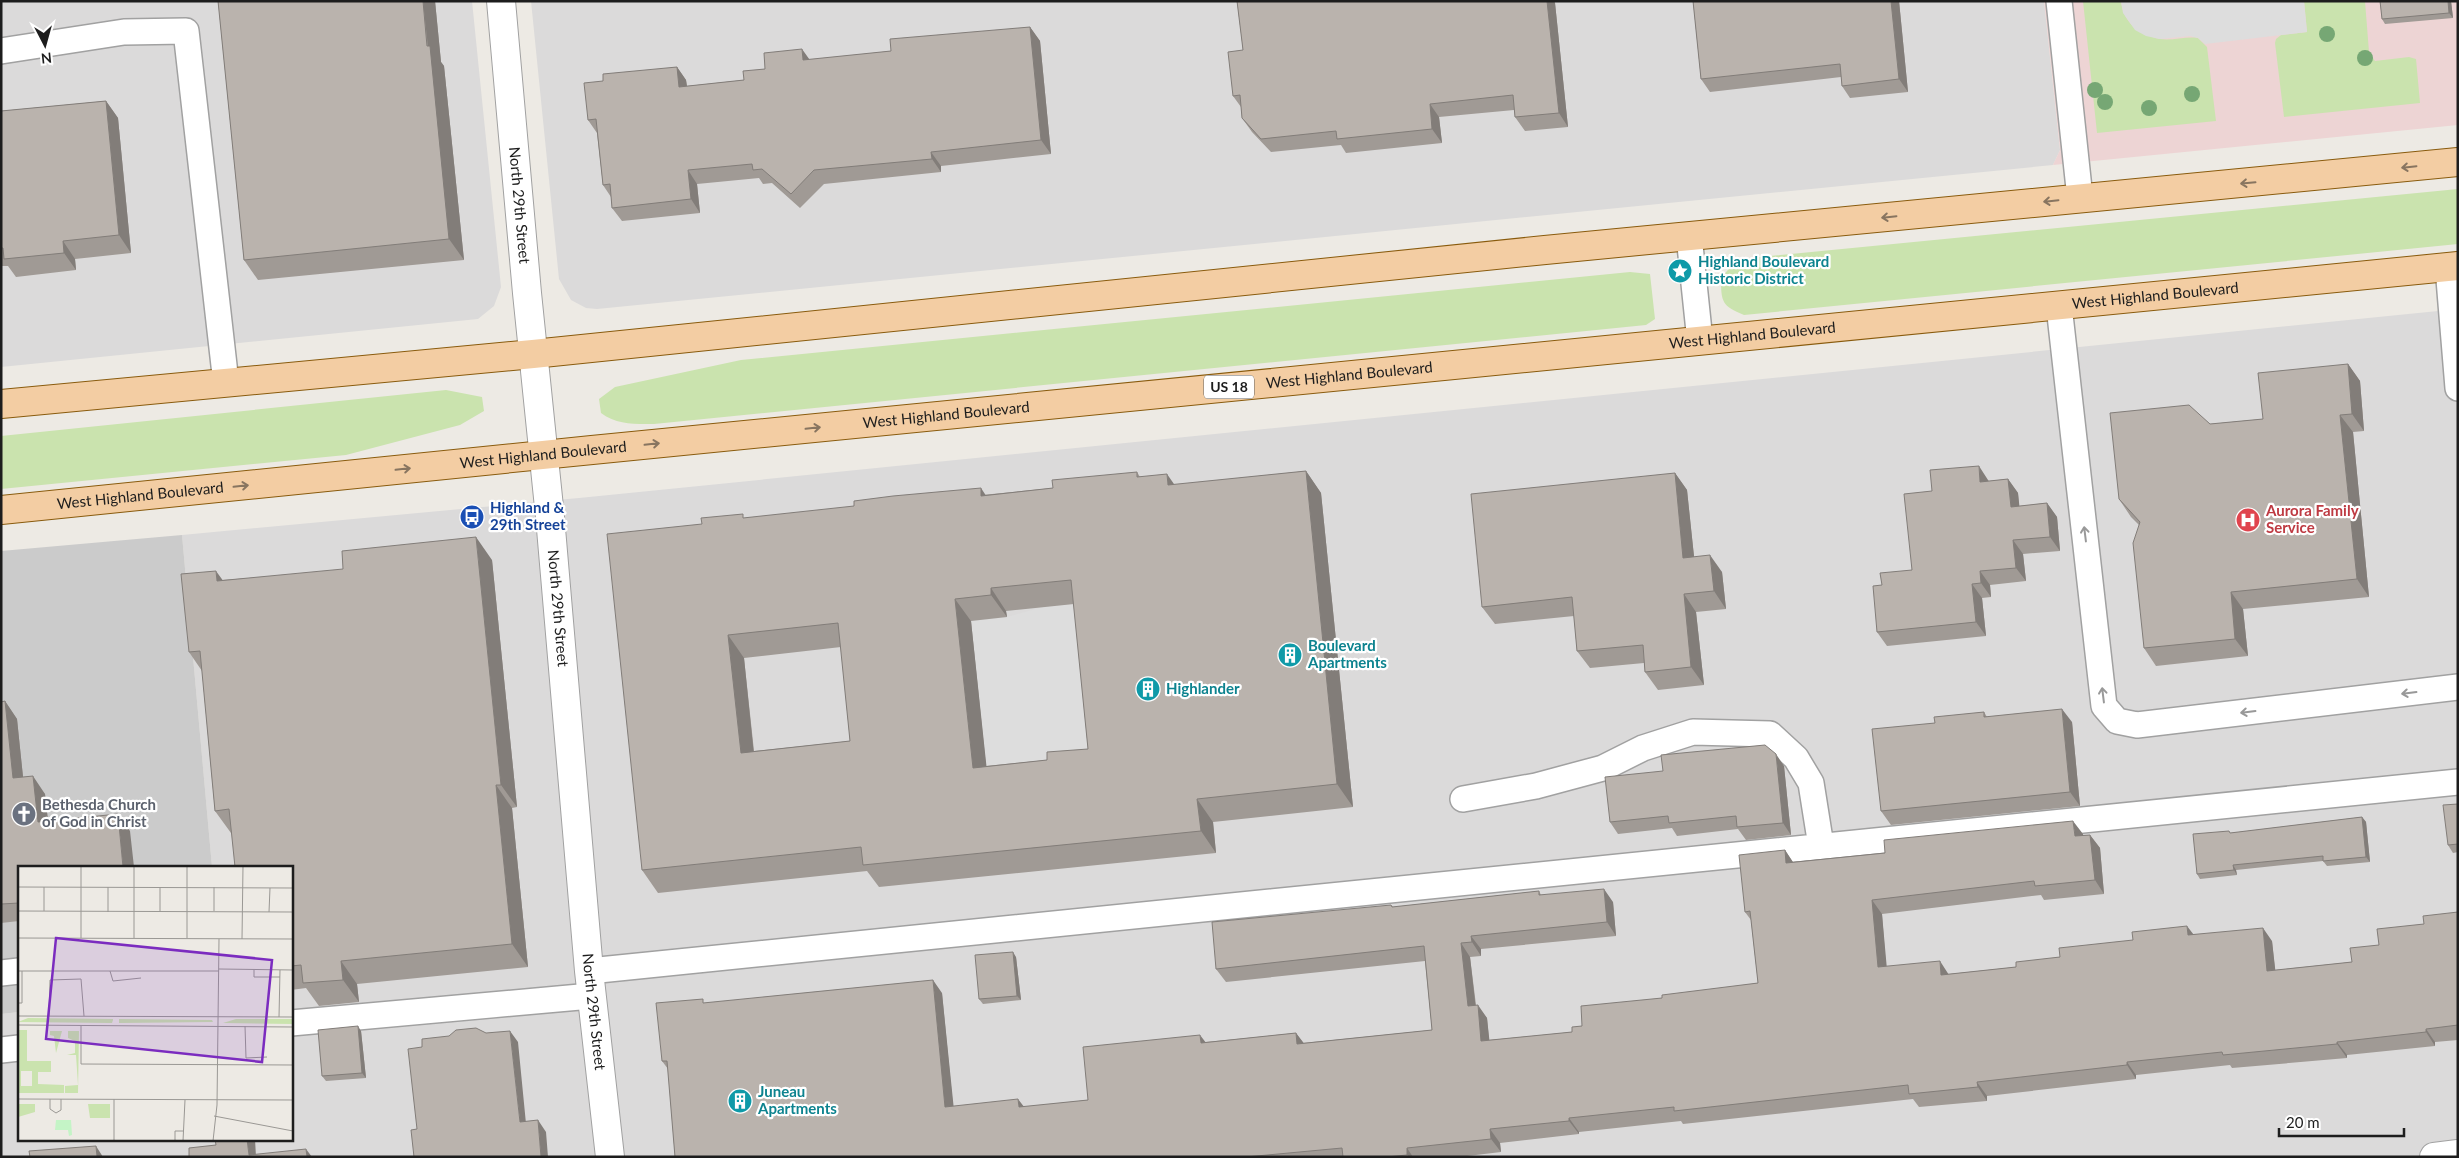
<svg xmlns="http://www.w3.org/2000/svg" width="2459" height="1158" font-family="Lato,sans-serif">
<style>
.residential{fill:#dbdada}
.commercial{fill:#edd4d4}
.religious{fill:#cbcbcb}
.grass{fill:#cae3ae}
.parking{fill:#ddd}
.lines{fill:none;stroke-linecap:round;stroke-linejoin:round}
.lane-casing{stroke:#a1a1a1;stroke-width:28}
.street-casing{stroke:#a1a1a1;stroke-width:30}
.primary-casing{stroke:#895b0d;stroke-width:30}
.lane{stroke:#fff;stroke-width:25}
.street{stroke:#fff;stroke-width:28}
.primary{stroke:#f3cda3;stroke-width:28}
.tree{fill:#76a774}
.wall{fill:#a09a95;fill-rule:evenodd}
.shaded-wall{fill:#827d79}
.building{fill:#bab3ad;stroke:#827d79;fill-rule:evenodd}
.oneway{stroke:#887560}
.oneway2{stroke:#999}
.labels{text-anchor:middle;stroke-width:4.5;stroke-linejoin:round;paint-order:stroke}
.shield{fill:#fff;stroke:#616161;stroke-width:1}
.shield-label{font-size:14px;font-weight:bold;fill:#1d1d1d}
.street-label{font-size:15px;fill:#1d1d1d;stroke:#fff}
.culture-label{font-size:15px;font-weight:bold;fill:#0d838f;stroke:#fff;text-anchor:start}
.transit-label{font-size:15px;font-weight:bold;fill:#164399;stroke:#fff;text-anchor:start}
.health-label{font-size:15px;font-weight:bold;fill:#be3a42;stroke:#fff;text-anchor:start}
.worship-label{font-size:15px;font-weight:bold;fill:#5b616d;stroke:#fff;text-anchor:start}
.inset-road{fill:none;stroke:#9a9894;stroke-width:1}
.view{fill:#7b2cbf;fill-opacity:0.15;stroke:#7b2cbf;stroke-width:2.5}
.inset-edge{fill:none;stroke:#1d1d1d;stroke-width:2.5}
</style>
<rect width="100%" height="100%" fill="#edeae4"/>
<path class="residential" d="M 1,1 L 472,1 L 501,287 L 494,306 L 478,319 L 1,367 Z
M 531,1 L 2044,1 L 2060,150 L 2053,165 L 597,309 L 586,308 L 571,300 L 559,279 Z
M 2458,309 L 2458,1157 L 1,1157 L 1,1014 L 19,1012 L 19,1139 L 291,1139 L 291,867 L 212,867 L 182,535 L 579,498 Z"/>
<path class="commercial" d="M 2044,1 L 2458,1 L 2458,125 L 2053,165 L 2060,150 Z"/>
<path class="religious" d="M 182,535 L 212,867 L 19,867 L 19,1012 L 1,1014 L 1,551 Z"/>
<path class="grass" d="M 2083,1 L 2121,1 C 2123,22 2139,35 2160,39 C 2172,41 2186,36 2198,38 L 2207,47 L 2216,121 L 2097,133 Z
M 2304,1 L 2365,1 L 2369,52 L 2375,61 L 2409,57 L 2416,59 L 2420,103 L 2284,117 L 2275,43 L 2276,39 L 2281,35 L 2307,32 Z
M 2458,189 L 2458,244 L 1744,315 C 1722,306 1721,302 1721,278 L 1733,264 L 1749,258 Z
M 1630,272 L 1650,274 L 1655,319 L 1646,325 L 654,424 C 634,424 617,425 601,413 L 599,399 L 615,387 L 741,360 Z
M 446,390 L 482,397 L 484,411 L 460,425 L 346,455 L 1,489 L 1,436 Z"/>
<path class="parking" d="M 2121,1 L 2304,1 L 2307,32 L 2205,44 L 2198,38 L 2190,36 L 2160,39 L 2146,36 L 2135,30 L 2123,13 Z
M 1087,602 L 1104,771 L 989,790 L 971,621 L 1007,617 L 1043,607 Z"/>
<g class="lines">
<defs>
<path id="lane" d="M 2059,1 L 2080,198
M 1,51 L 124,32 L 186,31 L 226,383
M 1689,236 L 1700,341
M 2448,267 L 2458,388
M 2059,306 L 2104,706 L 2117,721 L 2137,725 L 2458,687
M 1463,799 L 1536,786 L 1603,768 L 1643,748 L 1693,732 L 1770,734 L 1796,758 L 1811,783 L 1821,846
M 589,971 L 2458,782
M 1,973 L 19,971
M 291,1023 L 591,996
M 1,1050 L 19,1048"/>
<g id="street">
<path id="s1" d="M 501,1 L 527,293 L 550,517 L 589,971 L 610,1157"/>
<path d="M 2434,1157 L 2458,1154"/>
</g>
<g id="primary">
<path d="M 1,404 L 533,354 L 1545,250 L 2458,162"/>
<path id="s2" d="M 1,510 L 592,450 L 2458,266"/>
</g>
</defs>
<use href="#lane" class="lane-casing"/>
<use href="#street" class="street-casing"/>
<use href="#primary" class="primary-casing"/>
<use href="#lane" class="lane"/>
<use href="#street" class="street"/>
<use href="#primary" class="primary"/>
</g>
<g class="tree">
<circle cx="2327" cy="34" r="8"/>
<circle cx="2365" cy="58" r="8"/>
<circle cx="2095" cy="90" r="8"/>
<circle cx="2192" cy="94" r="8"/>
<circle cx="2105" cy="102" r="8"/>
<circle cx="2149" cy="108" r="8"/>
</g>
<path class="wall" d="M 218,1 L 435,1 L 441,62 L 444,66 L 464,260 L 258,280 L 244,260 Z
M 1237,1 L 1554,1 L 1555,3 L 1568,127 L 1525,131 L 1515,117 L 1514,110 L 1439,117 L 1442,143 L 1346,153 L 1341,145 L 1271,152 L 1252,132 L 1242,118 L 1241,107 L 1233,96 L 1243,50 Z
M 1693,1 L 1899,1 L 1908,92 L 1850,98 L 1842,86 L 1841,77 L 1710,92 L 1701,79 Z
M 2380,1 L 2451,1 L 2453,18 L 2385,24 L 2382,19 Z
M 1030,27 L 1040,41 L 1051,154 L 941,166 L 941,172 L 824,184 L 800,208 L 772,183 L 763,184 L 759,178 L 697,184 L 700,213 L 622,221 L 612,208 L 611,197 L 603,185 L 597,133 L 588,120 L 603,81 L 677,67 L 686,80 L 687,86 L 744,80 L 765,69 L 809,60 L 891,51 Z
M 106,101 L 118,118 L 131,253 L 75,259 L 76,270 L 16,277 L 8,266 L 1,266 L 1,111 Z
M 2348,364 L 2360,381 L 2364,431 L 2353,432 L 2369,597 L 2243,609 L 2248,656 L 2156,666 L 2144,648 L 2139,525 L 2131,517 L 2119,499 L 2210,424 L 2263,419 Z
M 1306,471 L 1321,493 L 1353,807 L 1213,822 L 1216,853 L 879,887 L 867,871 L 658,893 L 642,870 L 745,518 L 1053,488 L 1137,472 L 1140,477 L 1174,485 ZM 1074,604 L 1088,749 L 1047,760 L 986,766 L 971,621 L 1007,617 L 1006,611 ZM 841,647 L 850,741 L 754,751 L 744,658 Z
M 1675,473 L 1687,490 L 1694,557 L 1722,572 L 1726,609 L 1696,612 L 1704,685 L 1658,690 L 1645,672 L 1644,663 L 1590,668 L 1577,651 L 1574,616 L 1495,624 L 1482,607 Z
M 2008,479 L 2018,493 L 2019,506 L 2047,503 L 2057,517 L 2060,551 L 2023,554 L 2026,581 L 1990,585 L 1991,597 L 1982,598 L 1986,636 L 1887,646 L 1877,632 L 1882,585 L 1912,570 L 1932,491 L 1988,480 L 1989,481 Z
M 492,560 L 517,807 L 512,808 L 528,967 L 357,984 L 359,1002 L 319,1006 L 306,988 L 291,990 L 291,867 L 231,833 L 215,811 L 202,671 L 189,652 L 222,580 Z
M 5,701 L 17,719 L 23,777 L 45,794 L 48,821 L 130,831 L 19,867 L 19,921 L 1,923 L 1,702 Z
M 1984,712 L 1987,717 L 2072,722 L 2080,806 L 1891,825 L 1881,811 L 1935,723 Z
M 1784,766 L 1791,835 L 1746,840 L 1738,829 L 1677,836 L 1672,828 L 1618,834 L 1610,822 Z
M 2458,804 L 2458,852 L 2453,853 L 2448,845 Z
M 2362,817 L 2366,822 L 2370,862 L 2327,866 L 2323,861 L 2236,870 L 2237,875 L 2200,879 L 2197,874 L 2231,833 Z
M 2083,834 L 2083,835 L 2090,835 L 2100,848 L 2104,894 L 2044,900 L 2041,895 L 1882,914 L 1886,967 L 1949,974 L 2016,967 L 2060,957 L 2193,934 L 2272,941 L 2275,970 L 2352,962 L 2379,945 L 2424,924 L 2458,912 L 2458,1040 L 2435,1042 L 2435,1046 L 2347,1055 L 2347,1058 L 2232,1068 L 2230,1065 L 2136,1075 L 2136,1079 L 1987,1096 L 1987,1101 L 1919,1107 L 1913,1099 L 1683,1124 L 1681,1121 L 1579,1132 L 1579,1134 L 1500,1143 L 1501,1152 L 1459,1157 L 675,1157 L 668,1069 L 662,1061 L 706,1003 L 942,993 L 953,1106 L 1024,1107 L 1088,1100 L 1206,1042 L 1296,1033 L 1303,1043 L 1432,1030 L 1425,961 L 1226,982 L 1216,969 L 1391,905 L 1393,907 L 1539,891 L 1541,895 L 1613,902 L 1616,936 L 1481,949 L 1481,956 L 1470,957 L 1476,1005 L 1487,1018 L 1489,1040 L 1572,1032 L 1582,1026 L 1662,998 L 1758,983 L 1751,920 L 1745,912 L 1785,850 L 1793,862 Z
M 1016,957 L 1021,1000 L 983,1004 L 979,999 Z
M 361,1031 L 366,1078 L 326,1081 L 322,1076 Z"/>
<path class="shaded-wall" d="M 423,1 L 435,1 L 441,62 L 444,66 L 464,260 L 449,239 Z
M 1547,1 L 1554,1 L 1555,3 L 1568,127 L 1559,113 Z
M 1891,1 L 1899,1 L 1908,92 L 1899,79 Z
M 2448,1 L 2451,1 L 2453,18 L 2449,13 Z
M 1030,27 L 1040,41 L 1051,154 L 1041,140 Z
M 802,49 L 812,63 L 803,60 Z
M 677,67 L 686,80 L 689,101 L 679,87 Z
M 106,101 L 118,118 L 131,253 L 119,235 Z
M 1430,104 L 1439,117 L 1442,143 L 1432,129 Z
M 931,152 L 941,166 L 941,172 L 932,159 Z
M 688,170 L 697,184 L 700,213 L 691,199 Z
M 63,241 L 75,259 L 76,270 L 64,253 Z
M 2348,364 L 2360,381 L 2364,431 L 2352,414 Z
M 2340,415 L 2353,432 L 2369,597 L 2357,579 Z
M 1979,466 L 1988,480 L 1990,495 L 1980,482 Z
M 1306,471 L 1321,493 L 1353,807 L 1337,784 Z
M 1675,473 L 1687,490 L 1696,575 L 1683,558 Z
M 1167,474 L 1183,497 L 1168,485 Z
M 2008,479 L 2018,493 L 2021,521 L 2011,507 Z
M 981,488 L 996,511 L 981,496 Z
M 2047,503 L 2057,517 L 2060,551 L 2050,537 Z
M 476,537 L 492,560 L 517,807 L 501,785 Z
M 2013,540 L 2023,554 L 2026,581 L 2016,568 Z
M 1710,555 L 1722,572 L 1726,609 L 1714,591 Z
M 216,571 L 232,593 L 217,581 Z
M 1980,571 L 1990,585 L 1991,597 L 1981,583 Z
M 1972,584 L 1982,598 L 1986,636 L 1976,622 Z
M 991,588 L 1006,611 L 1007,617 L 991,595 Z
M 2231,592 L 2243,609 L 2248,656 L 2235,639 Z
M 1684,594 L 1696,612 L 1704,685 L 1691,667 Z
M 955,599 L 971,621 L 989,790 L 973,768 Z
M 728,635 L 744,658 L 756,775 L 741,753 Z
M 5,701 L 17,719 L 25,796 L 13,778 Z
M 2062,709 L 2072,722 L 2080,806 L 2070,792 Z
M 1776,754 L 1784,766 L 1791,835 L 1783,823 Z
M 33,776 L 45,794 L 50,839 L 38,822 Z
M 496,785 L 512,808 L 528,967 L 512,944 Z
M 1197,799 L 1213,822 L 1216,853 L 1201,831 Z
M 118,814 L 130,831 L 134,867 L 123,867 Z
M 2362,817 L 2366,822 L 2370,862 L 2366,857 Z
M 2073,821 L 2083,834 L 2084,850 L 2075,836 Z
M 2090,835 L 2100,848 L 2104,894 L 2095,880 Z
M 1785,850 L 1794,864 L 1786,863 Z
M 2233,865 L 2236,870 L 2237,875 L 2234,870 Z
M 1604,889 L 1613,902 L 1616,936 L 1607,922 Z
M 1872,900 L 1882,914 L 1888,981 L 1878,967 Z
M 2187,926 L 2197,939 L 2188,935 Z
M 2263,928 L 2272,941 L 2277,985 L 2267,971 Z
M 1471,936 L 1481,949 L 1481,956 L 1472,942 Z
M 1461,943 L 1470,957 L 1477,1019 L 1468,1006 Z
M 1013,952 L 1016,957 L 1021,1000 L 1017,996 Z
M 341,961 L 357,984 L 359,1002 L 343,980 Z
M 1940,961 L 1949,975 L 1941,975 Z
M 933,980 L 942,993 L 955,1120 L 945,1107 Z
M 1478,1005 L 1487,1018 L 1491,1055 L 1481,1041 Z
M 358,1026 L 361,1031 L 366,1078 L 362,1073 Z
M 2426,1029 L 2435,1042 L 2435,1046 L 2426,1032 Z
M 510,1031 L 518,1042 L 527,1134 L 520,1122 Z
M 1296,1033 L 1306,1046 L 1297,1044 Z
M 1200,1035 L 1210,1048 L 1201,1043 Z
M 2337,1042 L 2347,1055 L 2347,1058 L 2337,1044 Z
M 2127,1062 L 2136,1075 L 2136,1079 L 2127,1065 Z
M 1977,1082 L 1987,1096 L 1987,1101 L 1978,1087 Z
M 1018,1099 L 1028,1112 L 1019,1107 Z
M 1569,1118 L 1579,1132 L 1579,1134 L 1569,1121 Z
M 538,1120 L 546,1132 L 548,1157 L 541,1157 Z
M 1490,1129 L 1500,1143 L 1501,1152 L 1491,1139 Z
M 247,1139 L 255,1139 L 256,1157 L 249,1155 Z
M 96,1146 L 103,1157 L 97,1157 Z
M 1407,1148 L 1413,1157 L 1409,1157 L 1407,1155 Z
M 306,1149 L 312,1157 L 307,1157 Z"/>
<path class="building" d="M 218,1 L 423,1 L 427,46 L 430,46 L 449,239 L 244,260 Z
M 1237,1 L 1547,1 L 1559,113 L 1515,117 L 1513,95 L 1430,104 L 1432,129 L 1337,139 L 1336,131 L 1261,139 L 1242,118 L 1240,95 L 1233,96 L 1228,52 L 1243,50 Z
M 1693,1 L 1891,1 L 1899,79 L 1842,86 L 1840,64 L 1701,79 Z
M 2380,1 L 2448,1 L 2449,13 L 2382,19 Z
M 1030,27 L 1041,140 L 931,152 L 932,159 L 814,170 L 791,194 L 762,169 L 753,170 L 752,164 L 688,170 L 691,199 L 612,208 L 610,184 L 603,185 L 596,119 L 588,120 L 584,83 L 603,81 L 603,74 L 677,67 L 679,87 L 744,80 L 743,71 L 765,69 L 764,53 L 802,49 L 803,60 L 891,51 L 890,39 Z
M 106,101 L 119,235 L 63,241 L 64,253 L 4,259 L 3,248 L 1,248 L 1,111 Z
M 2348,364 L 2352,414 L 2340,415 L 2357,579 L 2231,592 L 2235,639 L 2144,648 L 2133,543 L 2140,522 L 2119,499 L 2110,413 L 2189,405 L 2210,424 L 2263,419 L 2258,373 Z
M 1979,466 L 1980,482 L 2008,479 L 2011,507 L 2047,503 L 2050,537 L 2013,540 L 2016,568 L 1980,571 L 1981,583 L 1972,584 L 1976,622 L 1877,632 L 1873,586 L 1882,585 L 1880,573 L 1912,570 L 1904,494 L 1932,491 L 1930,470 Z
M 1306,471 L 1337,784 L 1197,799 L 1201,831 L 863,865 L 861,847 L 642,870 L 607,534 L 702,524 L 701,518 L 743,514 L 743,518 L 854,506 L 854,501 L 893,496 L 981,488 L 981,496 L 1053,488 L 1052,480 L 1137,472 L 1137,477 L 1167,474 L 1168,485 ZM 1071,580 L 1088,749 L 1047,752 L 1047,760 L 973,768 L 955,599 L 991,595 L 991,588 ZM 838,623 L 850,741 L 741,753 L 728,635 Z
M 1675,473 L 1683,558 L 1710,555 L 1714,591 L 1684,594 L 1691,667 L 1645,672 L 1643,645 L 1577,651 L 1572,597 L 1482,607 L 1471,494 Z
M 476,537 L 501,785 L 496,785 L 512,944 L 341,961 L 343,980 L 303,983 L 301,965 L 291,966 L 291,867 L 235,867 L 229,809 L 215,811 L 200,651 L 189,652 L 181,574 L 216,571 L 217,581 L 343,569 L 342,551 Z
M 5,701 L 13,778 L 33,776 L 38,822 L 118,814 L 123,867 L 19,867 L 19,903 L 1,904 L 1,702 Z
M 2062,709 L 2070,792 L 1881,811 L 1872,729 L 1935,723 L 1934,717 L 1984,712 L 1984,717 Z
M 1765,745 L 1776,754 L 1783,823 L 1737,827 L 1736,816 L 1669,823 L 1668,816 L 1610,822 L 1605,777 L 1663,771 L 1661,755 Z
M 2458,804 L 2458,844 L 2448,845 L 2443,805 Z
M 2362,817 L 2366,857 L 2323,861 L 2323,856 L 2233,865 L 2234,870 L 2197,874 L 2193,834 L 2229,831 L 2230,833 Z
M 2073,821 L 2075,836 L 2090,835 L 2095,880 L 2035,886 L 2034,881 L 1872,900 L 1878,967 L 1940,961 L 1941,975 L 2016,967 L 2016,962 L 2060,957 L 2059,948 L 2133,940 L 2132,932 L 2187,926 L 2188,935 L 2263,928 L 2267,971 L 2352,962 L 2350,948 L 2379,945 L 2377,929 L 2424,924 L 2423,916 L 2458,912 L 2458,1025 L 2426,1029 L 2426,1032 L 2337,1042 L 2337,1044 L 2223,1055 L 2222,1052 L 2127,1062 L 2127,1065 L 1977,1082 L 1978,1087 L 1909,1094 L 1908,1085 L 1674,1111 L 1674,1107 L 1569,1118 L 1569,1121 L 1490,1129 L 1491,1139 L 1407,1148 L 1407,1155 L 1387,1157 L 1343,1157 L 1342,1148 L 1246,1157 L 675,1157 L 667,1061 L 662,1061 L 656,1003 L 703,999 L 703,1003 L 933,980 L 945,1107 L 1018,1099 L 1019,1107 L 1088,1100 L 1083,1047 L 1200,1035 L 1201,1043 L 1296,1033 L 1297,1044 L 1432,1030 L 1424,946 L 1216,969 L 1212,922 L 1391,905 L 1392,907 L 1539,891 L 1539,895 L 1604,889 L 1607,922 L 1471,936 L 1472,942 L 1461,943 L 1468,1006 L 1478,1005 L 1481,1041 L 1572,1032 L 1572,1027 L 1582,1026 L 1581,1006 L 1662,998 L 1662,995 L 1758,983 L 1750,911 L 1745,912 L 1739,855 L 1785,850 L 1786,863 L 1885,853 L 1884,840 Z
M 1013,952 L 1017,996 L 979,999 L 975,955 Z
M 358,1026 L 362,1073 L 322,1076 L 318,1030 Z
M 476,1028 L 486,1033 L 510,1031 L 520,1122 L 538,1120 L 541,1157 L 414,1157 L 411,1130 L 417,1129 L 408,1049 L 422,1047 L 422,1039 L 449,1036 L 456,1030 Z
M 215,1139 L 247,1139 L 249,1155 L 306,1149 L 307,1157 L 189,1157 L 189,1148 L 216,1145 Z
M 96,1146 L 97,1157 L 30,1157 L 29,1151 Z"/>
<defs><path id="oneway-shaft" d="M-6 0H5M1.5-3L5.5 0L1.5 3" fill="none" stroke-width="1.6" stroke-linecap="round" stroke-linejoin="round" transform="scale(1.25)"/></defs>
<g class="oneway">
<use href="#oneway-shaft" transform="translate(2409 167) rotate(174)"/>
<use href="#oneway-shaft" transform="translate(2248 183) rotate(175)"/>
<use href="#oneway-shaft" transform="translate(2051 201) rotate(174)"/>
<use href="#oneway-shaft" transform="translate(1889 217) rotate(174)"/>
<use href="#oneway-shaft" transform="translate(813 428) rotate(-6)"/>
<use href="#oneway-shaft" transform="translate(652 444) rotate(-6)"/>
<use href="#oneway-shaft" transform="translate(403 469) rotate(-6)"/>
<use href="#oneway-shaft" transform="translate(241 486) rotate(-6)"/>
</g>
<g class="oneway2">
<use href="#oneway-shaft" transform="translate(2085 534) rotate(-97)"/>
<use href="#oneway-shaft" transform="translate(2409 693) rotate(173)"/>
<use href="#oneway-shaft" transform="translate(2103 695) rotate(-97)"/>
<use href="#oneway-shaft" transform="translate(2248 712) rotate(173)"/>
</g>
<defs>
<symbol id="sight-disc" viewBox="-11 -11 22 22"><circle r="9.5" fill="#0f9aa8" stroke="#fff"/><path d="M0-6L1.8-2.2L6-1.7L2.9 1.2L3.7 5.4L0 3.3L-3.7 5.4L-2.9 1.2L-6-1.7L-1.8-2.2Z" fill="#fff"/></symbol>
<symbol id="bus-disc" viewBox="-11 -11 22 22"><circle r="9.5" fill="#1a4fb4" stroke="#fff"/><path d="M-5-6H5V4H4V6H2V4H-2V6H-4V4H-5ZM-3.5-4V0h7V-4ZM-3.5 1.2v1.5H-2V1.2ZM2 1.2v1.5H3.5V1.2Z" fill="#fff"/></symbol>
<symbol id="hospital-disc" viewBox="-11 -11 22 22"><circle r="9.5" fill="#e0444e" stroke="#fff"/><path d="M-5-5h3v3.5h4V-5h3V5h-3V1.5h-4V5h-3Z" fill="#fff"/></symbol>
<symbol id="building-disc" viewBox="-11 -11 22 22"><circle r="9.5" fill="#0f9aa8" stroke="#fff"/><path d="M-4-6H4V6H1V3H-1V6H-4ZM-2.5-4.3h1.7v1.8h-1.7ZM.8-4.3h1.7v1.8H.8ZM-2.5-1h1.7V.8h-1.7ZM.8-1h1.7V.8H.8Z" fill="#fff"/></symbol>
<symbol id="church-disc" viewBox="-11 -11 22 22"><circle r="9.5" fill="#6b7280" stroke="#fff"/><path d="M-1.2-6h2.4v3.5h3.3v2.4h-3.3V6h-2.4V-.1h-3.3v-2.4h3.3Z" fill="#fff"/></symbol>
</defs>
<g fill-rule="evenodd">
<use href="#sight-disc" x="1666" y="257" width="28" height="28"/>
<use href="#bus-disc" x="458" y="503" width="28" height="28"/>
<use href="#hospital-disc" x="2234" y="506" width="28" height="28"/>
<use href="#building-disc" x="1276" y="641" width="28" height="28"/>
<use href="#building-disc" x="1134" y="675" width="28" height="28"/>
<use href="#church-disc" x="10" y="800" width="28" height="28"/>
<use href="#building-disc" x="726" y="1087" width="28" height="28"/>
</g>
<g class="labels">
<rect class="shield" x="1204" y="375.5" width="50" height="23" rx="4"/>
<g class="shield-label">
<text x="1229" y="392">US 18</text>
</g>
<g class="street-label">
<text dy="5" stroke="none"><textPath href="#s1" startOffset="205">North 29th Street</textPath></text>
<text dy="5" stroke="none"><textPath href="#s2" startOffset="2165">West Highland Boulevard</textPath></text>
<text dy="5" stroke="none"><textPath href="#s2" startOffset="1760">West Highland Boulevard</textPath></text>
<text dy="5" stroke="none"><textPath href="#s2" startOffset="1355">West Highland Boulevard</textPath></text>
<text dy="5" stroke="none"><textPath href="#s2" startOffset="950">West Highland Boulevard</textPath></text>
<text dy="5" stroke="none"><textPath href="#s2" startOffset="545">West Highland Boulevard</textPath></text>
<text dy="5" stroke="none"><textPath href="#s2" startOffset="140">West Highland Boulevard</textPath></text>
<text dy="5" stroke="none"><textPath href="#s1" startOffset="610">North 29th Street</textPath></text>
<text dy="5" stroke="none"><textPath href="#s1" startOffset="1015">North 29th Street</textPath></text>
</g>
<g class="culture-label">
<text x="1698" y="267">Highland Boulevard<tspan x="1698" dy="17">Historic District</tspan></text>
<text x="1308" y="651">Boulevard<tspan x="1308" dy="17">Apartments</tspan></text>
<text x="1166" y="694">Highlander</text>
<text x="758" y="1097">Juneau<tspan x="758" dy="17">Apartments</tspan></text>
</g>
<g class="transit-label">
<text x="490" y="513">Highland &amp;<tspan x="490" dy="17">29th Street</tspan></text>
</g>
<g class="health-label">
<text x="2266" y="516">Aurora Family<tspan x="2266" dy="17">Service</tspan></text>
</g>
<g class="worship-label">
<text x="42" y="810">Bethesda Church<tspan x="42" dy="17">of God in Christ</tspan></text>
</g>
</g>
<g transform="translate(18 866)">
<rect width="275" height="275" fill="#edeae4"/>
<path d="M 10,152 L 95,153 L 95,154 L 94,157 L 0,156 ZM 101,153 L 194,154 L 195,156 L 101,157 ZM 218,153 L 275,153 L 275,158 L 205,157 ZM 0,164 L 9,164 L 9,195 L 33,195 L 33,206 L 20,206 L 20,218 L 46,219 L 46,227 L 0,227 ZM 3,205 L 14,205 L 14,220 L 3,220 ZM 32,165 L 44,165 L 38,187 L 36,170 L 32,169 ZM 50,165 L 61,165 L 60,227 L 47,227 L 47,220 L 60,219 L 58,189 L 49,189 L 57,187 L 57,175 L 50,172 ZM 0,238 L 17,238 L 17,246 L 0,251 ZM 70,238 L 92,238 L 92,252 L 72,252 Z" fill="#cae3ae" fill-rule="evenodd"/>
<path d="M 38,254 L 53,254 L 54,269 L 51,270 L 50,264 L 37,264 Z" fill="#c4f4c6"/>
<path class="inset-road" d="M 169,0 L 169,72M 0,21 L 275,22M 90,21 L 90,46M 142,21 L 142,46M 0,45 L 275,46M 26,45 L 26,21M 196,45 L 196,21M 251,46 L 252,22M 0,72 L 275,73M 63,72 L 63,0M 116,72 L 116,0M 224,73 L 225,0M 201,103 L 275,104M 236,104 L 236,111 L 262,111M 0,105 L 201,105M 92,105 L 95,115 L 123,112M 0,137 L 4,137 L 4,105M 0,150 L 275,151M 31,150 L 32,114 L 63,113 L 66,150M 261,151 L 262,104M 0,159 L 275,161M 63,160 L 63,198 L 275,199M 227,160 L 228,192 L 249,191M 0,233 L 275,234M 32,233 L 32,243 L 38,247 L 43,244 L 43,233M 196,250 L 275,265M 96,275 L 96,233M 157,275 L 157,265 L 166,265M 165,275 L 167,234M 195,275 L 199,239 L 201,73"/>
<path class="view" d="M 38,72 L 254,94 L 244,196 L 28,173 Z"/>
<rect width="275" height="275" class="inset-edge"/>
</g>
<rect width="2459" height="1158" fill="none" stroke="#1d1d1d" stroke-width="5"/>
<g transform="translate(45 45) rotate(174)" stroke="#ffffff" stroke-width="4" paint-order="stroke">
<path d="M0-4L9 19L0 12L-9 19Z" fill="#1d1d1d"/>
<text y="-8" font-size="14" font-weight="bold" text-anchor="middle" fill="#1d1d1d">N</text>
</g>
<path d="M2279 1128v8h125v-8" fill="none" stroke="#1d1d1d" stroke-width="2.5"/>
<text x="2286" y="1128" font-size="15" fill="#1d1d1d" stroke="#ffffff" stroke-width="4" paint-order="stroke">20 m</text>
</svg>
